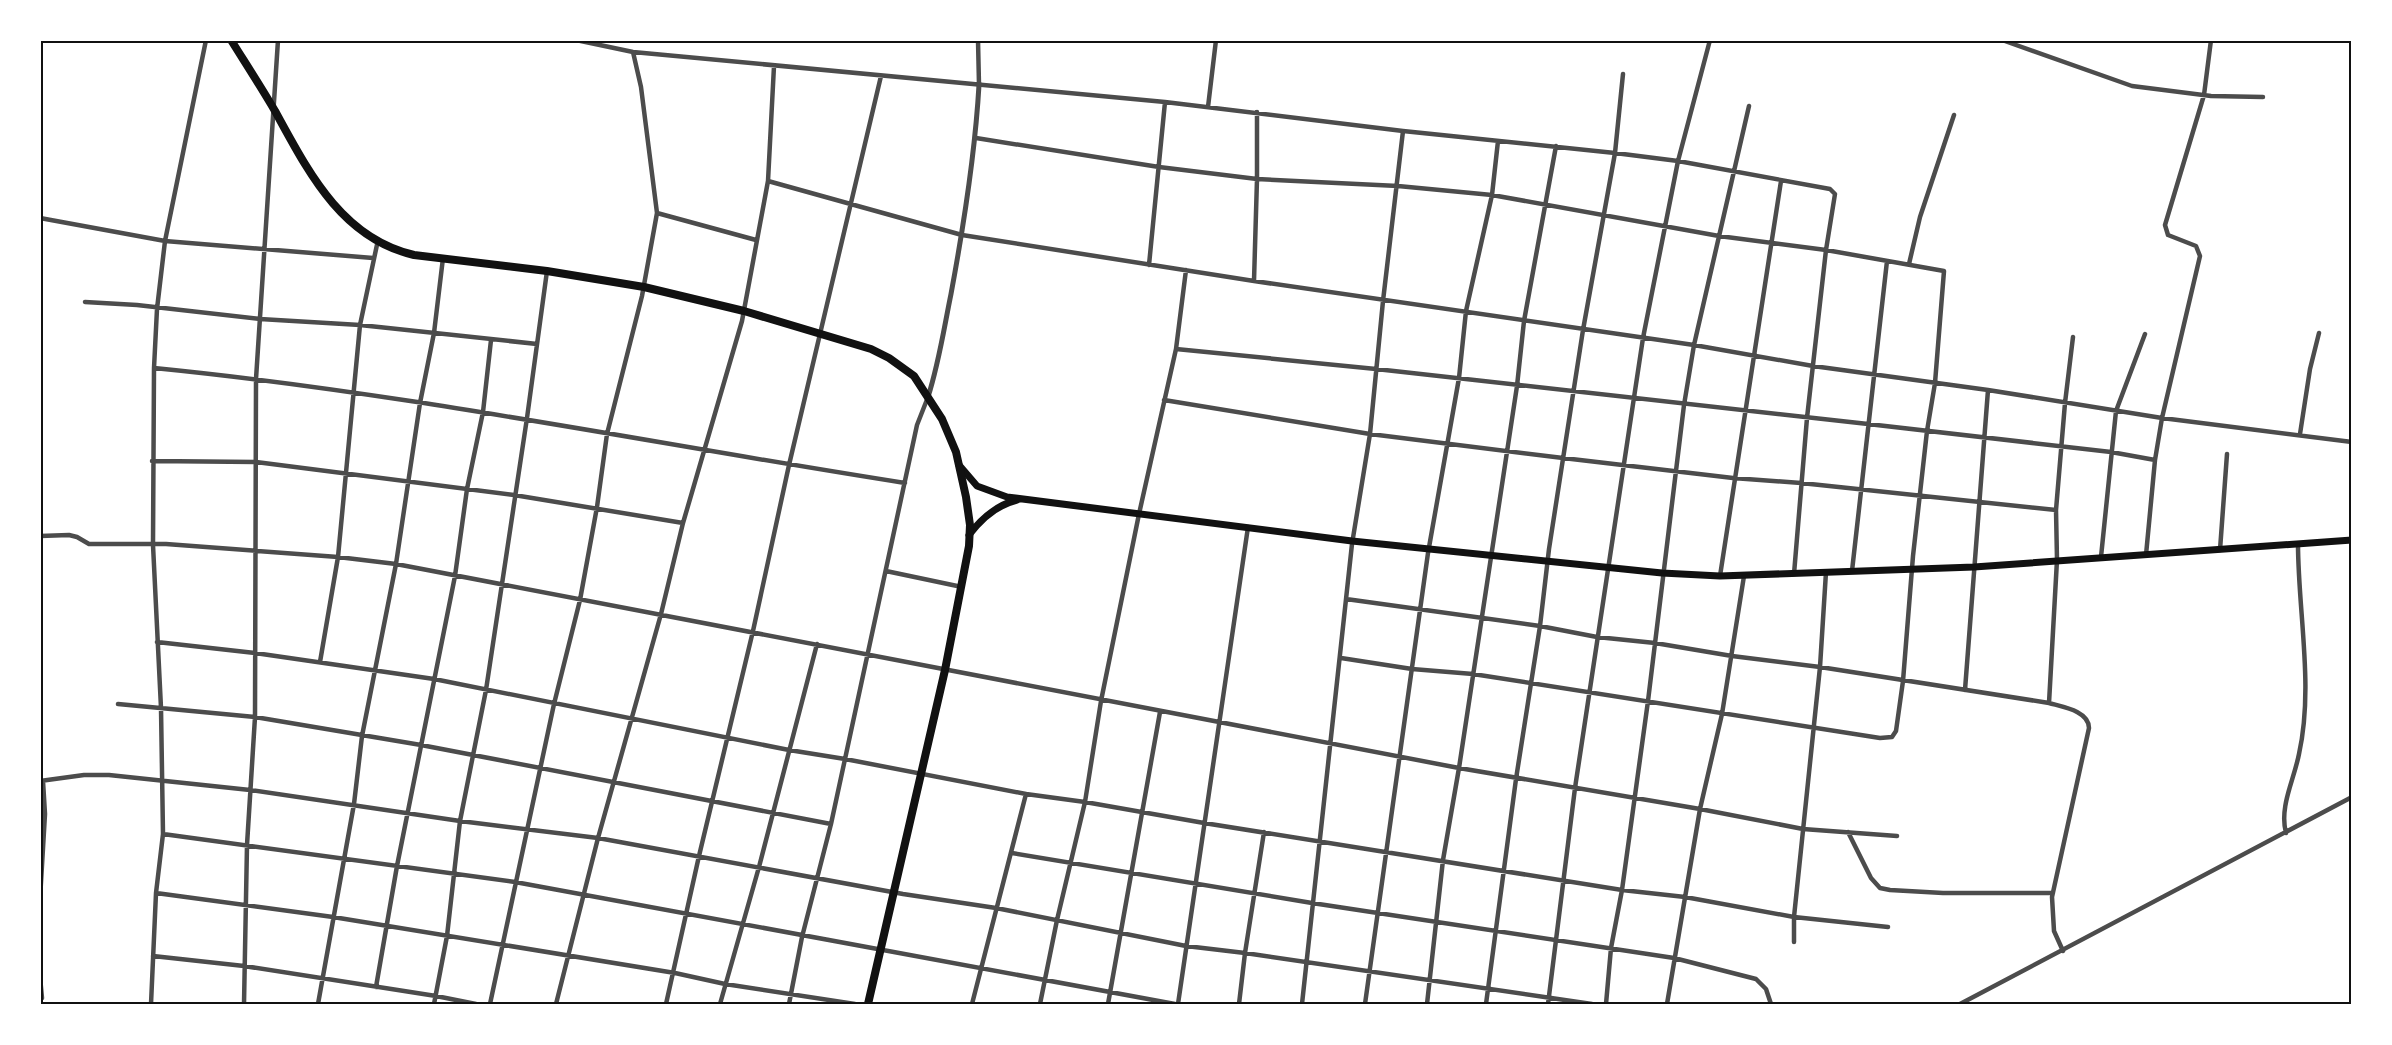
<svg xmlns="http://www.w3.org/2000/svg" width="2392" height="1045" font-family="Commissioner,sans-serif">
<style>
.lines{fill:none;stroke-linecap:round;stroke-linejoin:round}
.minor{stroke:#4c4c4c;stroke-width:4.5}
.tertiary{stroke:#4c4c4c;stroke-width:5}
.primary{stroke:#111;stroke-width:7}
.trunk{stroke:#111;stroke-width:8}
.neatline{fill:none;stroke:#111;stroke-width:2}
</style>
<rect width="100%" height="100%" fill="#fff"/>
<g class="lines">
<path class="minor" d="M 576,40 L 633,52 L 1165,102 L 1403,131 L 1615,153 L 1678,161 L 1830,189 L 1835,194 L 1826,250 L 1807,418 L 1794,574
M 978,40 L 979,85
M 2002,40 L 2132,86 L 2211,96 L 2263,97
M 1208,107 L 1216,40
M 976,138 L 1159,167 L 1257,179 L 1398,186 L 1492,195 L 1719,236 L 1826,250 L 1944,271 L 1935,383 L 1927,431 L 1913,556 L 1903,681 L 1896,731 L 1892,737 L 1880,738 L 1473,674 L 1412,669 L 1341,658
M 768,181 L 962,235 L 1254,281 L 1694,345 L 1813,366 L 1988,390 L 2162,418 L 2352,442
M 657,213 L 756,240
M 40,218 L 165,241 L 373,258
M 1909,264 L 1920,217 L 1954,115
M 1149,265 L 1165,102
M 1254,281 L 1257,179 L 1257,112
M 85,302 L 137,305 L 260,319 L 360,325 L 537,344
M 1176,349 L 1376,369 L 1868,424 L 2111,452 L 2155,460
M 154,368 C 406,393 655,444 905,483
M 1164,400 L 1370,434 L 1563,458 L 1733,478 L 1801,483 L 2056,510
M 2300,434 L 2310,369 L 2319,333
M 152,461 L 256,462 L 514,495 L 683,523
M 40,536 L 69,535 L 77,537 L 89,544 L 166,544 L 338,557 L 396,564 L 1459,768 L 1700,809 L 1803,829 L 1897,836
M 2220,550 L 2227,454
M 2146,555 L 2155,460 L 2162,418 L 2200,256 L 2196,246 L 2168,235 L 2165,225 L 2204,95 L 2211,40
M 2101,557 L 2116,411 L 2145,334
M 886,571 L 962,587
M 1852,571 L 1887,261
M 1720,576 L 1781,181
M 1346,599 L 1540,626 L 1597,637 L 1655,643 L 1732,656 L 1820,667 L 2049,703 C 2063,707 2089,711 2089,728 L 2052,897 L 2054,931 L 2063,951
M 157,642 L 255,653 L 434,679 L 789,750 L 845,759 L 1026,794 L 1085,802 L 1204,823 L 1622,890 L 1685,897 L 1794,917 L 1888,927
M 320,662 L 338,557 L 360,325 L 378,240
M 1965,690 L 1988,390
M 2049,703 L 2057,560 L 2056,510 L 2065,403 L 2073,337
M 118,704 L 255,717 L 421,745 L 831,824
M 40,781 L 84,775 L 109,775 L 250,790 L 460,821 L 598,838 L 903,894 L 996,908 L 1186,946 L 1245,953 L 1592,1004
M 1848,832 L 1871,878 L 1880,888 L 1890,890 L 1943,893 L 2053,893
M 2286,833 C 2279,807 2294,780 2299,754 C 2314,687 2298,611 2298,544
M 163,834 L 515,882 L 1175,1004
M 1012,853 L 1312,903 L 1674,958 L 1756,979 L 1766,989 L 1771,1004
M 156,893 L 333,917 L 675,973 L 725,984 L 855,1004
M 40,899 L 45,814 L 43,781
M 1794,942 L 1794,917 L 1820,667 L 1826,572
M 153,956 L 244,966 L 436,996 L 476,1004
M 40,977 L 42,998
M 376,987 L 397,866 L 455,576 L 467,489 L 483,412 L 491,340
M 151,1004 L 156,893 L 163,834 L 161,708 L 153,545 L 154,368 L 157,309 L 165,241 L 206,40
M 244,1004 L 247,845 L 255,717 L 256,379 L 278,40
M 318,1004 L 354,804 L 362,736 L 396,564 L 420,403 L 434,333 L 443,258
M 434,1004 L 447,936 L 460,821 L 486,690 L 527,418 L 547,271
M 490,1004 L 554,704 L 580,600 L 597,507 L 607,434 L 642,296 L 657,213 L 641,87 L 633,52
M 556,1004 L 598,838 L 661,614 L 683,523 L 742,321 L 768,181 L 774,66
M 666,1004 L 699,856 L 753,631 L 789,465 L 881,76
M 720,1004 L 759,867 L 817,644
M 789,1004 L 802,937 L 831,824 L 917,425 L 928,397
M 972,1004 L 1026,794
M 1040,1004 L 1057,920 L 1085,802 L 1101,701 L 1139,514 L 1176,349 L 1186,270
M 1108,1004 L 1160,712
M 1178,1004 L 1248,527
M 1239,1004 L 1245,953 L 1264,832
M 1302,1004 L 1352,544 L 1370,434 L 1383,301 L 1403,131
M 1365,1004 L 1428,553 L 1459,378 L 1466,311 L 1492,195 L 1498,141
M 1427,1004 L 1443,860 L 1459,768 L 1517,386 L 1524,321 L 1556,146
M 1486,1004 L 1516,779 L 1540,626 L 1549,549 L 1583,330 L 1615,153 L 1623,74
M 1548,1004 L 1575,788 L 1643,338 L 1678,161 L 1710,40
M 1606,1004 L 1611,948 L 1622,890 L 1648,701 L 1684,405 L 1694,345 L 1749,106
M 1667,1004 L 1700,809 L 1722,714 L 1744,576
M 1960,1004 L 2352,797"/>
<path class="tertiary" d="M 928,397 C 939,363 944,328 951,294 C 964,224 975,155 979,85"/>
<path class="primary" d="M 959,465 L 977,486 L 1007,497 L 1352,541 L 1662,573 L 1720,576 L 1974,567 L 2352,540
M 969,535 C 981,519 997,505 1017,500"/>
<path class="trunk" d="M 231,40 C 246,64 261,87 275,111 C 308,171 341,238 414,255 L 547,271 L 644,287 L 744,311 L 871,349 L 889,358 L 914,376 L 942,419 L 956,452 L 966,497 L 970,525 L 969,546 L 945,670 L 868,1004"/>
</g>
<rect width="2392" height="1045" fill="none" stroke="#ffffff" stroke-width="84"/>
<rect x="42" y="42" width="2308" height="961" class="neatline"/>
</svg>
